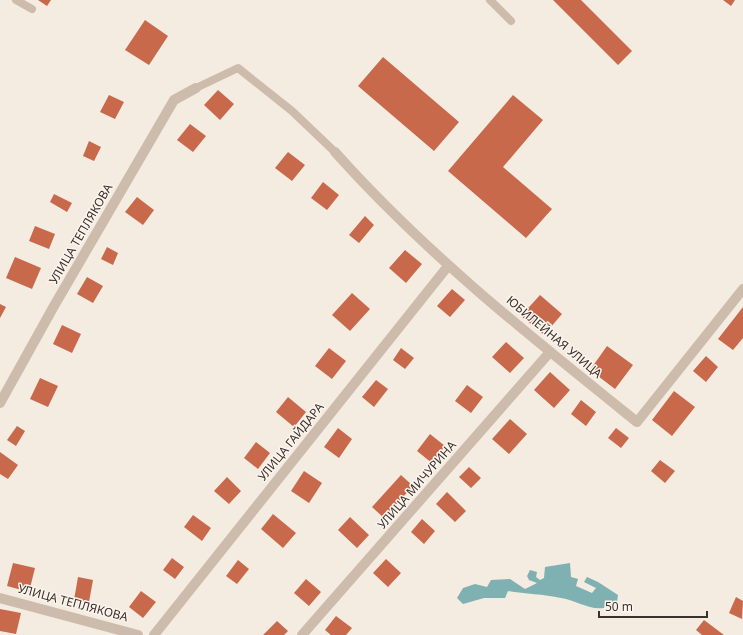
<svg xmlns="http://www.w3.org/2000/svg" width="743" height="635" font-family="'Noto Sans',sans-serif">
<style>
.water{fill:#7fb0b2}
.building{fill:#c8694b}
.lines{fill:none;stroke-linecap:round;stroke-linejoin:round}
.service{stroke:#cdbbac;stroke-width:8}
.minor{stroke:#cdbbac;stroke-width:10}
.labels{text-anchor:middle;stroke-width:3;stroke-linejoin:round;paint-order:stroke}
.street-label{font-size:12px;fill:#3b302b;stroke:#fbf5ee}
</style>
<rect width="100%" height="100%" fill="#f4ebe1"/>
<path class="water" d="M 570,563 L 571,577 L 578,579 L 576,586 L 592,593 L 596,588 L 584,582 L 587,577 L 598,582 L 618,595 L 617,602 C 597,617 581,601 561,598 C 544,594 525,594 508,591 L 505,598 L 484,598 L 463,604 L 457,598 L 463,588 L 475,584 L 487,587 L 491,580 L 510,579 L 525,589 L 537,583 L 529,580 L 527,576 L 530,570 L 537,572 L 536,577 L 540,580 L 544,578 L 545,567 Z"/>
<path class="building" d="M 38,0 L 51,0 L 47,6 Z
M 553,0 L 581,0 L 632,51 L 618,65 Z
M 723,0 L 735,0 L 731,6 Z
M 145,20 L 168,36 L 149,65 L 125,50 Z
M 383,57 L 459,122 L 434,151 L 358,86 Z
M 218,90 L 234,104 L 220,120 L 204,105 Z
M 109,95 L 124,102 L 115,119 L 100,112 Z
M 513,95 L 543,120 L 503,167 L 552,209 L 526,238 L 448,171 Z
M 190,124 L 206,136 L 193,152 L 177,140 Z
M 89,141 L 101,147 L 94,161 L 83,156 Z
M 288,152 L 305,165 L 292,181 L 275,168 Z
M 323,182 L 339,195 L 327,210 L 311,198 Z
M 54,194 L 72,203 L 67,212 L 50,202 Z
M 137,197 L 154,210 L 143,225 L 125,212 Z
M 365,216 L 374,225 L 359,243 L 349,235 Z
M 35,226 L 55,234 L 49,249 L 29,241 Z
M 107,247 L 118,253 L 113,265 L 101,259 Z
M 405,250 L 422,264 L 406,283 L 389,268 Z
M 15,257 L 41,268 L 32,289 L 6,278 Z
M 87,277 L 103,286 L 93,303 L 77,294 Z
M 452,289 L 465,300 L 450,317 L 437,306 Z
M 352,293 L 370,309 L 350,331 L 332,315 Z
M 540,295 L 562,314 L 544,335 L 521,316 Z
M 0,304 L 6,307 L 0,318 Z
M 743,307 L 743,338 L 733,350 L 718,339 Z
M 62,325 L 81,334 L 72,353 L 53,344 Z
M 506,342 L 524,358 L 510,373 L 492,357 Z
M 607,346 L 633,365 L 615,389 L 590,370 Z
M 329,348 L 346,361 L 332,379 L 315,366 Z
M 401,348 L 414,358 L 405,369 L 393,360 Z
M 706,356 L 718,367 L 706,382 L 693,371 Z
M 550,372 L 570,390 L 554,408 L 534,390 Z
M 40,378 L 58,386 L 48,407 L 30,399 Z
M 376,380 L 388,389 L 374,407 L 362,397 Z
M 467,385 L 483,397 L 471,413 L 455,401 Z
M 674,391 L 695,407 L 672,436 L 652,420 Z
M 288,397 L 306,412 L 294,427 L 276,412 Z
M 581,400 L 596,412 L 586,426 L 571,414 Z
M 510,419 L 527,434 L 509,454 L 492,439 Z
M 17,426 L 25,431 L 16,446 L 7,440 Z
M 338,428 L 352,439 L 339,458 L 324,447 Z
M 616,428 L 629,438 L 621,448 L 608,438 Z
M 430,434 L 445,446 L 432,463 L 417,451 Z
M 256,442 L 270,453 L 258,469 L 244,458 Z
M 0,452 L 18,465 L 8,479 L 0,474 Z
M 660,460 L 675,471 L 665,483 L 651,471 Z
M 469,467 L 481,478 L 471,488 L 459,477 Z
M 304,471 L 322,483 L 309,503 L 291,491 Z
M 401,475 L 413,486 L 384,518 L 372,507 Z
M 227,477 L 241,491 L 229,504 L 214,491 Z
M 447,492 L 466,511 L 455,522 L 436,504 Z
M 273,514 L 296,533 L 283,548 L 261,529 Z
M 193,515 L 211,528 L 202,541 L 184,527 Z
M 350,517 L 369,535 L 357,548 L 338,530 Z
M 422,519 L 435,531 L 424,544 L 411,532 Z
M 172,558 L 184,567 L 175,579 L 163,570 Z
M 386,559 L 401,573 L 388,587 L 373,573 Z
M 238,560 L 249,569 L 237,584 L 226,576 Z
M 13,563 L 35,568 L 29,592 L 7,586 Z
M 78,577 L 93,580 L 89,602 L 74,600 Z
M 306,579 L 321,592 L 309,606 L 294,593 Z
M 141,591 L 156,602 L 143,618 L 129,607 Z
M 736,597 L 743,601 L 742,619 L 729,613 Z
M 0,609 L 21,613 L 16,634 L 0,631 Z
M 336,616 L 352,628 L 346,635 L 331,635 L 325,630 Z
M 704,620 L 724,635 L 702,635 L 696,630 Z
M 277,621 L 288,631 L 284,635 L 263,635 Z"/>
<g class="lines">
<path class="service" d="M 16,0 L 32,9
M 490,0 L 511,21
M 196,88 L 238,68 L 292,111 L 335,152"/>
<path class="minor" d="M 335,152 C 425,253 531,337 637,422 L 743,289
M 0,403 L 54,306 L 174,100 L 196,88
M 0,598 L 138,635
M 154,635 L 448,266
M 302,635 L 550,352"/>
</g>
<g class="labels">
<g class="street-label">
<text transform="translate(81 234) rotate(-60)" y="4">УЛИЦА ТЕПЛЯКОВА</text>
<text transform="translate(554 337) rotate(40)" y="4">ЮБИЛЕЙНАЯ УЛИЦА</text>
<text transform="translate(291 442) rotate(-51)" y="4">УЛИЦА ГАЙДАРА</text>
<text transform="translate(417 485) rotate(-49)" y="4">УЛИЦА МИЧУРИНА</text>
<text transform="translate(73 603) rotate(15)" y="4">УЛИЦА ТЕПЛЯКОВА</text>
</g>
</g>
<path d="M599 611v6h108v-6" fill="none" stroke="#3b302b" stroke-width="2"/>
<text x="605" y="611" font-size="12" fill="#3b302b" stroke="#fbf5ee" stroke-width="3" paint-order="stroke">50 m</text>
</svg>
